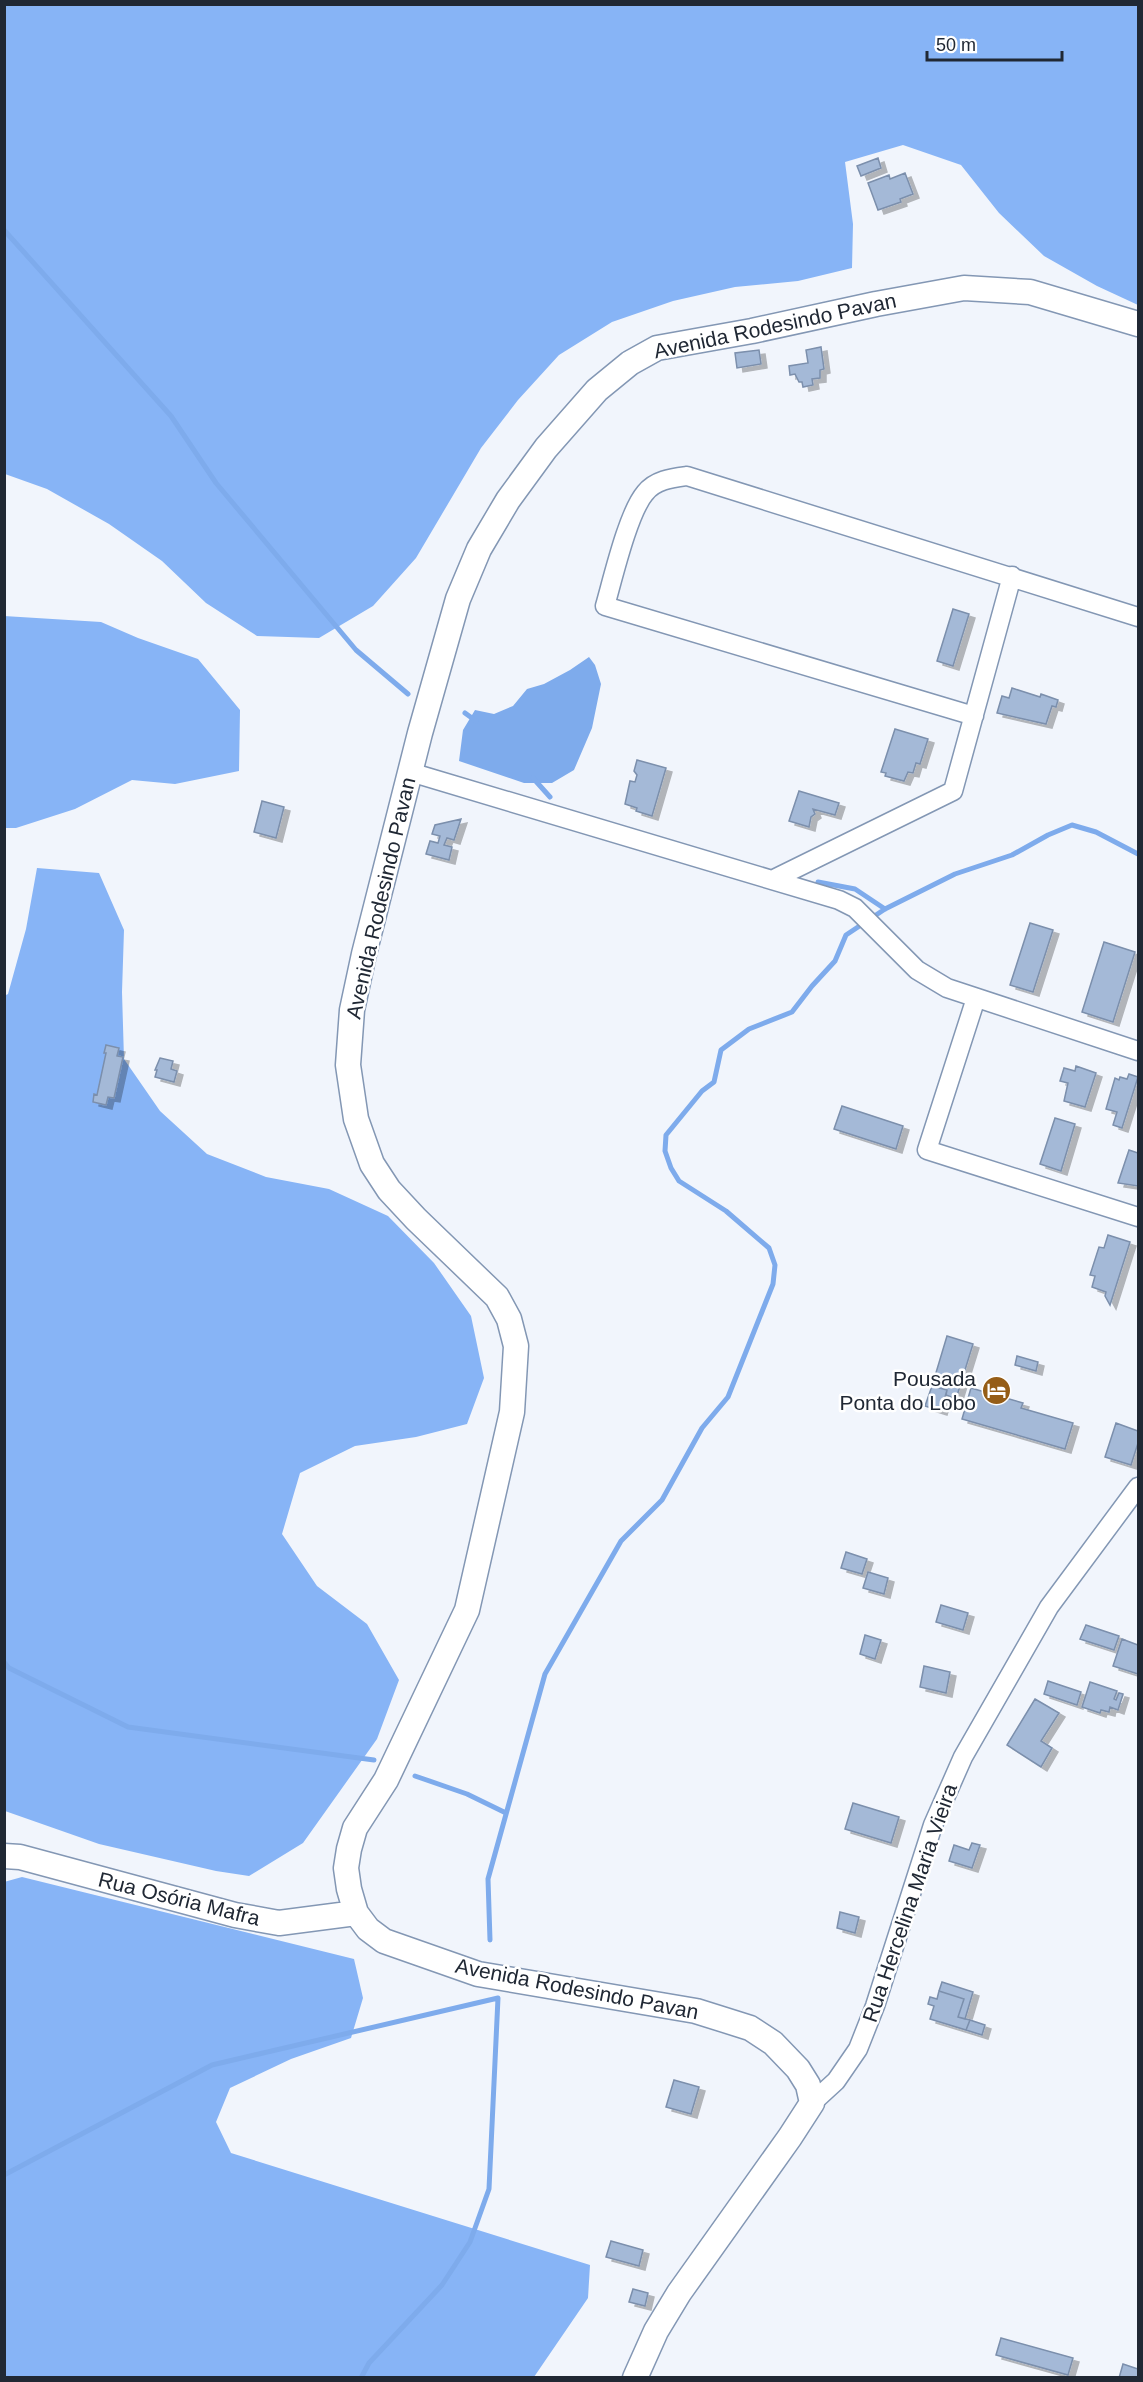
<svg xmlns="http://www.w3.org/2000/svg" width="1143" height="2382" font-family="Helvetica,sans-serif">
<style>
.forest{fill:#87b4f6}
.water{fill:#7eabec}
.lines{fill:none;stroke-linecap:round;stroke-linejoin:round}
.stream{stroke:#7eabec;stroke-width:5}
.building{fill:#a4b9d7;stroke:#7b8fac;stroke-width:1.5;filter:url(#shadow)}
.street-casing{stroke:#8397b4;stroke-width:21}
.secondary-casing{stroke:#8397b4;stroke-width:27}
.street{stroke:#fff;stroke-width:18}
.secondary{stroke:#fff;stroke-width:24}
.labels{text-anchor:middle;stroke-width:5;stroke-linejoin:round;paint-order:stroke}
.street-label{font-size:21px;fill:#202834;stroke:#fff}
.poi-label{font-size:21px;fill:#202834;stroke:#fff;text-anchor:end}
</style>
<defs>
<filter id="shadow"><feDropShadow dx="6" dy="4" stdDeviation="0" flood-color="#0004"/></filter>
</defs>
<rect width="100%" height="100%" fill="#f1f5fc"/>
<path class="forest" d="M 5,4 L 1138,5 L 1138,305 L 1097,286 L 1044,256 L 999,213 L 961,165 L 903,145 L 845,162 L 853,224 L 852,268 L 798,281 L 735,287 L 673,301 L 612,322 L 559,355 L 518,400 L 481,448 L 416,558 L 373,606 L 319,638 L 257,636 L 206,603 L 162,561 L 109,524 L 47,489 L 5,474 Z
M 4,616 L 101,622 L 138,638 L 198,659 L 240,710 L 239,771 L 175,784 L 132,780 L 75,809 L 16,828 L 5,828 Z
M 37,868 L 99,873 L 124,930 L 122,992 L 124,1059 L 160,1111 L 207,1154 L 266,1177 L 329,1189 L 388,1216 L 434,1263 L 471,1316 L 484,1378 L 467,1424 L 416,1437 L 355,1446 L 300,1473 L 282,1534 L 317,1586 L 367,1624 L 399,1680 L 377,1739 L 303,1843 L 249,1876 L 216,1871 L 99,1844 L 5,1811 L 4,996 L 8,994 L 26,929 Z
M 22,1877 L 354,1959 L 363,1998 L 351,2038 L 291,2059 L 230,2088 L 216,2122 L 231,2153 L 590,2265 L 588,2298 L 534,2377 L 5,2377 L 4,1882 Z"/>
<path class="water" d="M 589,657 L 595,665 L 601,684 L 592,728 L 574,770 L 552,783 L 524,783 L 459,761 L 463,730 L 475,710 L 494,714 L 513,706 L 527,689 L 544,684 L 570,670 Z"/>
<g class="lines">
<path class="stream" d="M 4,230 L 171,416 L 216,483 L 356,650 L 408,694
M 465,713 L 476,721
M 533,778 L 550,797
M 818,882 L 855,889 L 885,909
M 4,1662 L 9,1668 L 128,1727 L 374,1760
M 415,1776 L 467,1794 L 506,1813
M 490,1940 L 488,1879 L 545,1674 L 621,1541 L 662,1500 L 702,1428 L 728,1397 L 773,1284 L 775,1265 L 769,1248 L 726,1211 L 679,1181 L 671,1168 L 665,1151 L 666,1135 L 702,1091 L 714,1082 L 721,1050 L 749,1029 L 792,1012 L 812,986 L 835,961 L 846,935 L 885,909 L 955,874 L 1012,855 L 1048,835 L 1072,825 L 1096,832 L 1138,854
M 4,2175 L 212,2065 L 498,1998 L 489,2189 L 470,2242 L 442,2285 L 369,2363 L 361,2378"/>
</g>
<path class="building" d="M 878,158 L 881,168 L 861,176 L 857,166 Z
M 905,173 L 913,194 L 900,199 L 901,202 L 878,210 L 868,183 L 889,175 L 890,179 Z
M 821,347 L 824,369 L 820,370 L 820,378 L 812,379 L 813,385 L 803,387 L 802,382 L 799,382 L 795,374 L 790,375 L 789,366 L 808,363 L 806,350 Z
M 759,350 L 761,364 L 737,368 L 735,353 Z
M 953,609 L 969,614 L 953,666 L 937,661 Z
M 1012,688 L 1040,697 L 1041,694 L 1058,700 L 1056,707 L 1052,706 L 1046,724 L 997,713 L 1002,696 L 1009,698 Z
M 895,729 L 928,739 L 920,764 L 916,763 L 913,773 L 908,772 L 904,781 L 885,776 L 886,773 L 881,772 Z
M 637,760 L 666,768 L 652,816 L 636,811 L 637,808 L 625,804 L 630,781 L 635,782 L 637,775 L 634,771 Z
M 799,791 L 839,803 L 835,815 L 813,809 L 815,814 L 811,817 L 809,827 L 789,821 Z
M 262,801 L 284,807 L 276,838 L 254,832 Z
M 461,819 L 454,840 L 447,838 L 444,845 L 452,847 L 449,860 L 426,854 L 430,841 L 438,843 L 440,836 L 432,834 L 435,825 Z
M 1030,923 L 1053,930 L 1033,992 L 1010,985 Z
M 1104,942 L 1135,952 L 1113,1022 L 1082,1012 Z
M 106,1045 L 119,1048 L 117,1056 L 123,1057 L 114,1098 L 108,1097 L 106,1105 L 93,1102 L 94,1094 L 97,1095 L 106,1053 L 104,1053 Z
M 160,1058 L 173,1061 L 171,1069 L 177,1071 L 174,1082 L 155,1077 L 157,1070 L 155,1070 Z
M 1076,1066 L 1096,1073 L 1085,1107 L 1064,1101 L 1068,1083 L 1060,1081 L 1064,1068 L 1075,1071 Z
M 1129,1074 L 1138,1077 L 1122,1128 L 1113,1125 L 1117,1112 L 1106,1109 L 1115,1078 L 1119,1080 L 1120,1077 L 1127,1079 Z
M 842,1106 L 903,1126 L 896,1149 L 834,1129 Z
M 1055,1118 L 1075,1124 L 1061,1171 L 1040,1164 Z
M 1129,1150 L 1138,1153 L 1138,1186 L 1118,1183 Z
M 1108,1235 L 1130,1242 L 1110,1305 L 1105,1296 L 1106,1292 L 1092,1287 L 1095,1276 L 1090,1275 L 1099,1247 L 1104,1248 Z
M 947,1336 L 973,1344 L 956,1399 L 946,1395 L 947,1390 L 932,1386 Z
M 1017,1356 L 1038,1362 L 1036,1371 L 1015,1365 Z
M 932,1386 L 947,1390 L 941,1411 L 925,1406 Z
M 971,1388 L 1023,1403 L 1021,1408 L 1073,1423 L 1065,1449 L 962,1419 Z
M 1116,1423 L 1138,1431 L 1138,1443 L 1131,1465 L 1105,1457 Z
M 846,1552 L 867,1559 L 862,1574 L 841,1568 Z
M 868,1572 L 888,1578 L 884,1594 L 863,1588 Z
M 941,1605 L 968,1613 L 963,1630 L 936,1622 Z
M 1086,1625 L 1119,1636 L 1114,1650 L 1080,1639 Z
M 865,1635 L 881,1640 L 875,1659 L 860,1654 Z
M 1122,1639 L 1138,1645 L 1138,1674 L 1113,1666 Z
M 924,1666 L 950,1672 L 946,1693 L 920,1687 Z
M 1048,1681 L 1081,1692 L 1077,1705 L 1044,1694 Z
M 1090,1682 L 1117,1691 L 1114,1699 L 1116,1700 L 1119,1693 L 1123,1694 L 1118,1710 L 1110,1707 L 1109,1712 L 1101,1710 L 1100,1713 L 1082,1707 Z
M 1035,1699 L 1059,1713 L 1041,1741 L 1052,1748 L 1041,1767 L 1007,1745 Z
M 853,1803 L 899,1817 L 891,1843 L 845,1829 Z
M 972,1843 L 980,1845 L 972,1868 L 949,1861 L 954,1845 L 969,1850 Z
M 840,1912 L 859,1917 L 855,1933 L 837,1928 Z
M 942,1982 L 973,1992 L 965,2019 L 958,2017 L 964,1999 L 939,1991 Z
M 939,1991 L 964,1999 L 958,2017 L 970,2020 L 966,2030 L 930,2019 L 934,2006 L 928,2004 L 930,1997 L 937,1999 Z
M 970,2020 L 985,2025 L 982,2035 L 966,2030 Z
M 674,2080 L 699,2087 L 691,2114 L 666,2107 Z
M 611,2241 L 643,2250 L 639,2266 L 606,2257 Z
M 633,2289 L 648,2293 L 645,2306 L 629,2302 Z
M 1001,2338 L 1073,2358 L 1068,2375 L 996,2355 Z
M 1123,2364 L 1138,2369 L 1138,2378 L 1119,2378 Z"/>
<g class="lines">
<defs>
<path id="street" d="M 974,716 L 605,606 C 613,578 628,513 645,493 C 655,480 672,478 687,476 L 1138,617
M 410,772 L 839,900 L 855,908 L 917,970 L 947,988 L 1138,1051
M 772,880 L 953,791 L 1012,576
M 976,998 L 927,1150 L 1138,1217
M 812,2103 L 836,2081 L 858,2049 L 875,2006 L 933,1825 L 963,1757 L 1049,1607 L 1138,1487"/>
<path id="secondary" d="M 4,1856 L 20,1857 L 235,1915 L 279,1923 L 356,1913
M 635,2378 L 656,2331 L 679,2293 L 790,2137 L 812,2103 L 808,2085 L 798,2069 L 773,2043 L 750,2028 L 696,2011 L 478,1974 L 384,1941 L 368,1929 L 356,1913 L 349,1889 L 346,1868 L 349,1849 L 355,1828 L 386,1780 L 467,1610 L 512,1412 L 516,1346 L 509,1319 L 497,1297 L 416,1219 L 389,1190 L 372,1164 L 356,1119 L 348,1065 L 352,1010 L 364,954 L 420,733 L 458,599 L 479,549 L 508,500 L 546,448 L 597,390 L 630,363 L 657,348 L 752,331 L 876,304 L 964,288 L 1030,292 L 1138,324"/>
</defs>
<use href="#street" class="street-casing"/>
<use href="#secondary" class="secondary-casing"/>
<use href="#street" class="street"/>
<use href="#secondary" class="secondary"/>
</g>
<defs>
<symbol id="hotel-disc" viewBox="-11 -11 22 22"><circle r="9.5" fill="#955d17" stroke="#fff"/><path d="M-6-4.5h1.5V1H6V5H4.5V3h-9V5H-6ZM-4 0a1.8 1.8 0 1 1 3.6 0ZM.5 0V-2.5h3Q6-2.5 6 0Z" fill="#fff"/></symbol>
</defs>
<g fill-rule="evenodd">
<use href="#hotel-disc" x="980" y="1374" width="33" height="33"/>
</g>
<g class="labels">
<g class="street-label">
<text transform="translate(775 326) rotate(-12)" y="7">Avenida Rodesindo Pavan</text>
<text transform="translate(381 898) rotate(-77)" y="7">Avenida Rodesindo Pavan</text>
<text transform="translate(179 1899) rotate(14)" y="7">Rua Osória Mafra</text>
<text transform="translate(910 1903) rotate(-71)" y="7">Rua Hercelina Maria Vieira</text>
<text transform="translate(577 1989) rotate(11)" y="7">Avenida Rodesindo Pavan</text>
</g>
<g class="poi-label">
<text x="976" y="1386">Pousada<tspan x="976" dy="24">Ponta do Lobo</tspan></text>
</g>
</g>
<rect width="1143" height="2382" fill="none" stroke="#202834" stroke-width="12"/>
<path d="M927 51v9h135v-9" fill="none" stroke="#202834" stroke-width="3"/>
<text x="936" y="51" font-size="18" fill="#202834" stroke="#ffffff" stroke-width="4.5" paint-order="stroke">50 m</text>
</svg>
